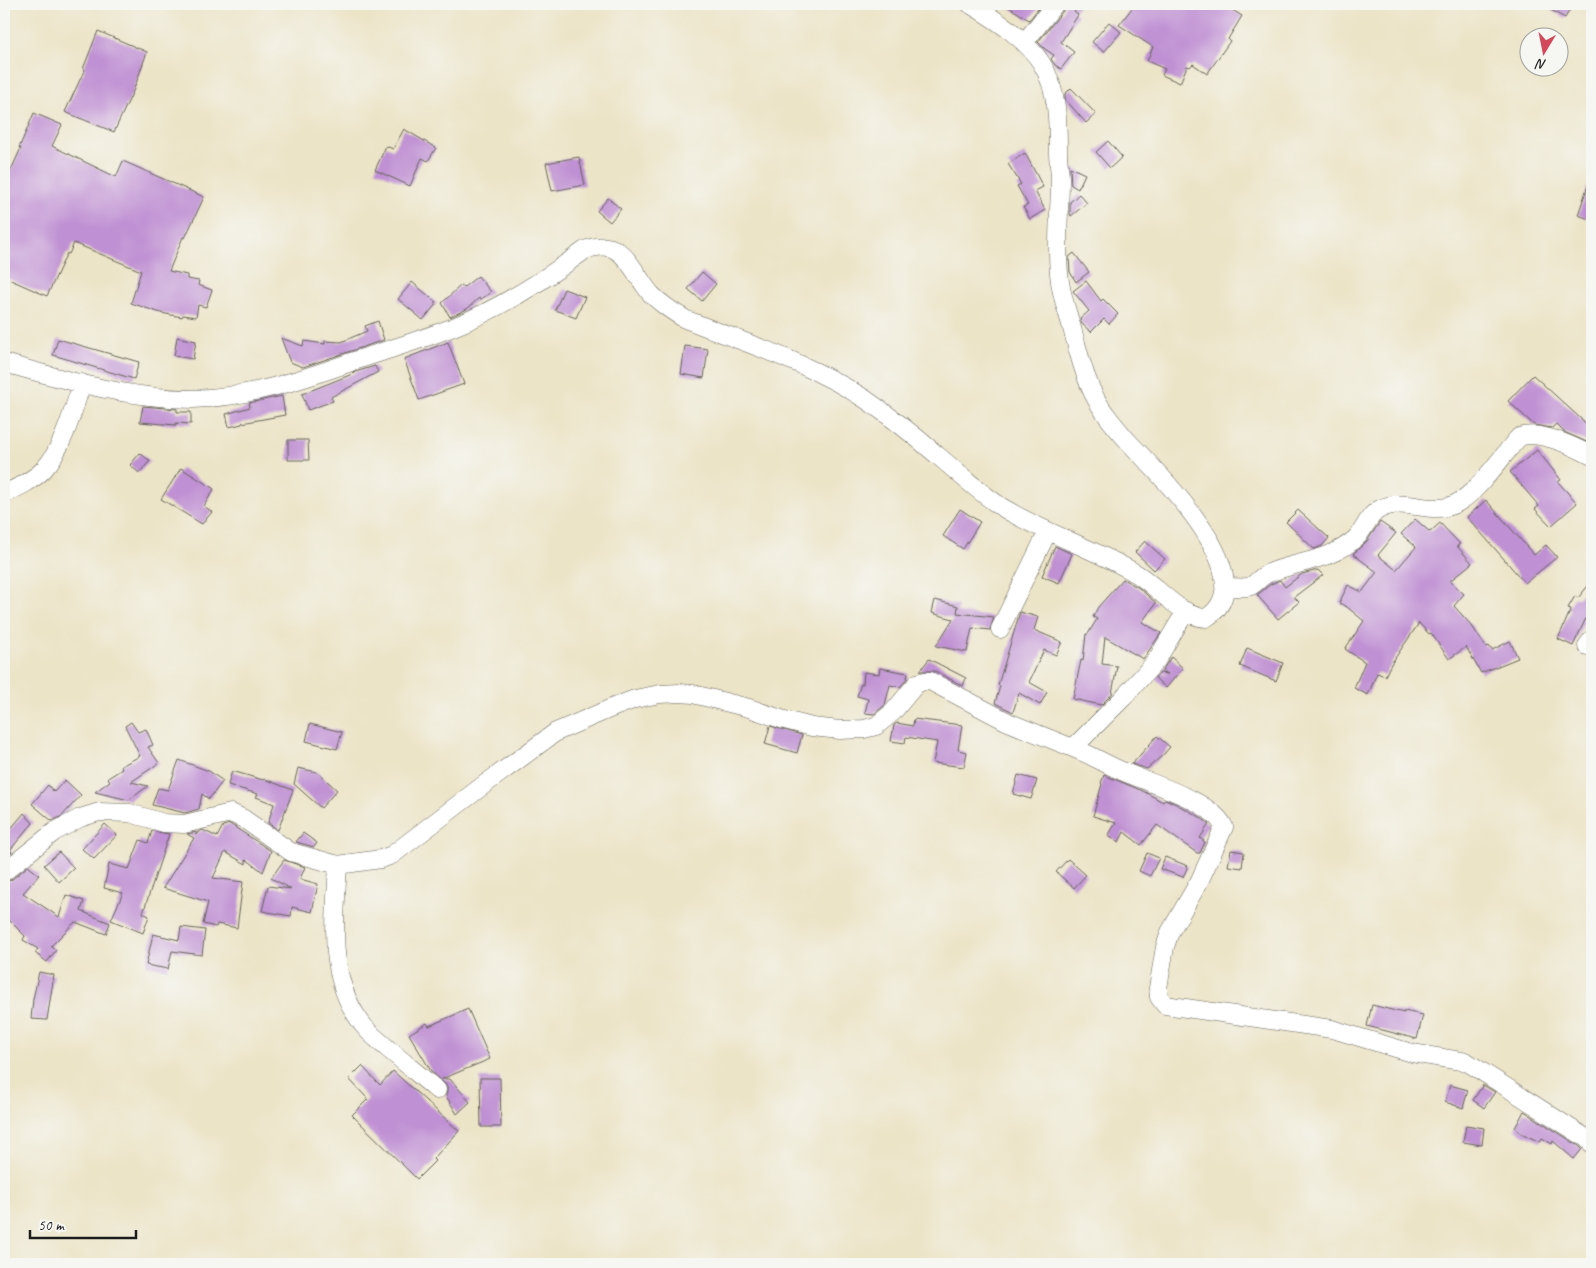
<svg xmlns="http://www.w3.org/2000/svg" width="1596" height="1268" font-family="Caveat,sans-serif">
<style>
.building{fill:#bf90d3}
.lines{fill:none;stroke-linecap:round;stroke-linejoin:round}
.minor-casing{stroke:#656258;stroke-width:19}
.minor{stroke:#fff;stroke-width:18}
</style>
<rect width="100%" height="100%" fill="#f6f6f2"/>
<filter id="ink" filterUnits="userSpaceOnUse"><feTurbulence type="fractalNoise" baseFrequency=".02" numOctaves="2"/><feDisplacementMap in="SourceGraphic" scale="10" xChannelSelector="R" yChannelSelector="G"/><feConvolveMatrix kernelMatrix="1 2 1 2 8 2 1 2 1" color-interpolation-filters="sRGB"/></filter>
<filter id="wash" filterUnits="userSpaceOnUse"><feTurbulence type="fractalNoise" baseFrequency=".0096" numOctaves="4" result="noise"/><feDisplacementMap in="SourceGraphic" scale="20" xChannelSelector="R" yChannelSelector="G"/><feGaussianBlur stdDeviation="1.12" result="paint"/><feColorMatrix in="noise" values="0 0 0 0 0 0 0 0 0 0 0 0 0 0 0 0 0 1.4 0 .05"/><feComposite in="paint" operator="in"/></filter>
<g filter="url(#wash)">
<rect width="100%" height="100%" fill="#ece4c7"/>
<g id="blocks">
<path class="building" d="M 1004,4 L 1042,4 L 1029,20 Z
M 1065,4 L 1080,4 L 1074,12 L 1078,15 L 1061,42 L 1074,52 L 1061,69 L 1055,65 L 1051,59 L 1054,55 L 1045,49 L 1038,42 L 1063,11 Z
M 1135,4 L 1199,4 L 1207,9 L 1210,4 L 1223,4 L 1242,16 L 1228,39 L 1230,41 L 1207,74 L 1193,64 L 1190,67 L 1187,66 L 1180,83 L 1162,75 L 1165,69 L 1147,61 L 1153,47 L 1119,25 Z
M 1540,4 L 1573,4 L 1565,18 Z
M 1109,22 L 1121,32 L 1104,52 L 1092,42 Z
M 98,31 L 147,52 L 134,89 L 114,132 L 65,112 L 85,69 L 83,69 Z
M 1071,88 L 1096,114 L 1086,123 L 1065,99 L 1065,94 Z
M 34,113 L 62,125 L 52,146 L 116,177 L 123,161 L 204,197 L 185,238 L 183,237 L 169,271 L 187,275 L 187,279 L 199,281 L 198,285 L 212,290 L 206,307 L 198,305 L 196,317 L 183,315 L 182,317 L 161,313 L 131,303 L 141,271 L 74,243 L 69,254 L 67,253 L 47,296 L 4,277 L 4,178 L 7,179 L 21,148 L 19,148 Z
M 404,129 L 436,148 L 428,161 L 422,158 L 410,186 L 375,170 L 386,146 L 393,149 Z
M 1108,141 L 1122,157 L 1110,168 L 1096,152 Z
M 1025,153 L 1043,187 L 1035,191 L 1045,210 L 1030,219 L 1023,207 L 1028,205 L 1017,186 L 1021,184 L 1008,164 Z
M 579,157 L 585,185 L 552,191 L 546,163 Z
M 1070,167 L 1085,174 L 1078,189 L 1071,185 Z
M 1590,179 L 1592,179 L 1592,220 L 1578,215 Z
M 1079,194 L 1087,203 L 1071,216 L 1070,214 L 1070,202 Z
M 608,198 L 621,209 L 610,222 L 597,211 Z
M 1074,253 L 1089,272 L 1076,282 L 1070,272 L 1069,257 Z
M 702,272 L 716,284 L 702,301 L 688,289 Z
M 478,276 L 491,292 L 480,300 L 479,298 L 467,309 L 450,317 L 442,303 L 461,285 L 464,287 Z
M 1086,281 L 1101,301 L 1103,299 L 1118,314 L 1109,324 L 1104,319 L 1091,332 L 1082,324 L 1080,319 L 1089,311 L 1073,291 Z
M 412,282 L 437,303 L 423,320 L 398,299 Z
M 564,289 L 585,297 L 576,318 L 555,310 Z
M 378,321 L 384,340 L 303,367 L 290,362 L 281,338 L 303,346 L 304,341 L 325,344 L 325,341 L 341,342 L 367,331 L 365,326 Z
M 177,337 L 196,341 L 193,359 L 174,356 Z
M 58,339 L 139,362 L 134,379 L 53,355 Z
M 448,342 L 464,384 L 419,400 L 404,359 Z
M 685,346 L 708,349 L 704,378 L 681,374 Z
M 375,366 L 378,372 L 331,397 L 333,401 L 308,410 L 302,394 L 355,373 L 352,373 Z
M 1533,375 L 1592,429 L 1592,439 L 1589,443 L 1564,432 L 1556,424 L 1552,428 L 1534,425 L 1508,401 Z
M 282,396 L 285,415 L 242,423 L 242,424 L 229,427 L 226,414 L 250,407 L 249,403 Z
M 143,406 L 177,409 L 177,412 L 191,412 L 191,424 L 176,423 L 176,425 L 140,422 Z
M 288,440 L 308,440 L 309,460 L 288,460 Z
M 1537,450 L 1561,480 L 1558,482 L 1577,503 L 1551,526 L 1535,509 L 1539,506 L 1510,472 Z
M 140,453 L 150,461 L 139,473 L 130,465 Z
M 181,468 L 214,489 L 204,506 L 212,512 L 202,524 L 161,499 Z
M 1486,500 L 1534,555 L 1546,545 L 1557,557 L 1525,583 L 1467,517 Z
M 960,509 L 980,522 L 963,549 L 943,536 Z
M 1298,510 L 1329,538 L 1322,546 L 1314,549 L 1286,522 Z
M 1415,519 L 1430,532 L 1440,523 L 1460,544 L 1457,546 L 1472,563 L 1450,581 L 1464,594 L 1454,606 L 1472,626 L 1486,647 L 1489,646 L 1492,650 L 1510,641 L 1518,658 L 1481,673 L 1466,647 L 1449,659 L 1431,633 L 1429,634 L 1419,623 L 1391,664 L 1385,676 L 1377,673 L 1368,695 L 1354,688 L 1365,662 L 1345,649 L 1364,621 L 1347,607 L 1339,603 L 1348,585 L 1362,592 L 1377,572 L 1353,554 L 1367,541 L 1380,522 L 1396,533 L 1378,555 L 1396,570 L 1416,547 L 1401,534 Z
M 1145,541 L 1165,559 L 1154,570 L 1135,552 Z
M 1055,546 L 1072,554 L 1059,583 L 1042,576 Z
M 1318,570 L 1323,575 L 1294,597 L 1299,602 L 1278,619 L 1257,595 L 1271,584 L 1280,580 L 1285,587 L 1302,574 Z
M 1123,579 L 1139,588 L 1156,603 L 1142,622 L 1161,633 L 1143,659 L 1105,637 L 1102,664 L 1117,666 L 1112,694 L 1101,705 L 1073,699 L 1081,660 L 1083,661 L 1086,634 L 1088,634 L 1097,619 L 1093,617 L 1098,607 Z
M 1592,581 L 1592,610 L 1587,619 L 1586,618 L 1573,646 L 1558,639 L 1571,609 L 1568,608 L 1575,596 L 1578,598 Z
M 935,600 L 958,606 L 957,613 L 994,617 L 990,630 L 972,628 L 967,652 L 936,646 L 953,619 L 932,613 Z
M 1020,612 L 1038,617 L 1034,630 L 1062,642 L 1056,655 L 1044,650 L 1031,678 L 1029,682 L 1047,692 L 1040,705 L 1019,693 L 1013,712 L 995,703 L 1000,686 L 998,685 Z
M 1247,648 L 1283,663 L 1276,681 L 1240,666 Z
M 1171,657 L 1183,668 L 1166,688 L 1155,678 L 1160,673 L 1168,674 L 1162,671 Z
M 929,659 L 966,678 L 963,686 L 935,671 L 920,671 Z
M 880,668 L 908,673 L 907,679 L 900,687 L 890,685 L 885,705 L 874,714 L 865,713 L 868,699 L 857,696 L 861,684 L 863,684 L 864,672 L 879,674 Z
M 914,719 L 962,725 L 958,750 L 967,752 L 964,767 L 933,763 L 937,742 L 906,737 L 905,743 L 891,741 L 894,725 L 897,723 L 913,726 Z
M 131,722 L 138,732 L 146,729 L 153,745 L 148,747 L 159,763 L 131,782 L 148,786 L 129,800 L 95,792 L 110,781 L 108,778 L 122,769 L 121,766 L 140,756 L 125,726 Z
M 310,724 L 342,732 L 337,749 L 306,741 Z
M 770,726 L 802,735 L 797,753 L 765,744 Z
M 1157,736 L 1170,747 L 1163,755 L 1147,769 L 1132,764 Z
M 179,760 L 209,771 L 223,781 L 209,799 L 202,794 L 199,809 L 185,813 L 152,805 L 158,788 L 168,790 Z
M 298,768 L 317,772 L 337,790 L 321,808 L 294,784 Z
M 232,771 L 263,780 L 264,779 L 293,790 L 278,830 L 268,823 L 274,804 L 256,797 L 258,794 L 228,785 Z
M 1018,775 L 1037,780 L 1031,799 L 1013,794 Z
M 1104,775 L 1143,791 L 1163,802 L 1165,799 L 1174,803 L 1200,817 L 1209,824 L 1200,838 L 1205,842 L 1200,853 L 1197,853 L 1157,825 L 1141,845 L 1124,832 L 1119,842 L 1108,836 L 1116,823 L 1093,816 L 1102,784 L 1101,783 Z
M 65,780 L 81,795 L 62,816 L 52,821 L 32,804 L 48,785 L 54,792 Z
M 24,813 L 33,823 L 10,850 L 12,852 L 4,859 L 4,837 Z
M 105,824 L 117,835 L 94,859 L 82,849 Z
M 230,824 L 271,851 L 263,872 L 246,859 L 246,864 L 225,852 L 213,878 L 243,882 L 237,928 L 217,924 L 216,927 L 203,924 L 208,902 L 163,888 L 194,838 L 187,834 L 196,832 L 196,835 L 198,832 L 203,830 L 217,837 L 223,826 Z
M 152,831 L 169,834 L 143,913 L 149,916 L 143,933 L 111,920 L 123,893 L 104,888 L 109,864 L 129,869 L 140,840 L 148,843 Z
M 303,833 L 317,843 L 314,847 L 296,842 Z
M 1231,850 L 1244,852 L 1242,868 L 1228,866 Z
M 59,852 L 74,868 L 59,882 L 44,865 Z
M 1147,853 L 1159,858 L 1150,876 L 1139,871 Z
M 1165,857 L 1188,866 L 1183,877 L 1160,869 Z
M 1068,859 L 1086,875 L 1074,888 L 1056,872 Z
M 284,860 L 305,867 L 300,879 L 318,884 L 312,912 L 292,907 L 291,916 L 262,911 L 268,886 L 291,889 L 271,878 Z
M 28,866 L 39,875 L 23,893 L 59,917 L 66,895 L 84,901 L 81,911 L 110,923 L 106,934 L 75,922 L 51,946 L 56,950 L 47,962 L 35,953 L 38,949 L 23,940 L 25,936 L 4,915 L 4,882 L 11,880 Z
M 181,927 L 205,930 L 202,955 L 172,951 L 168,969 L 146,965 L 153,934 L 179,940 Z
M 39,972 L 54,975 L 47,1020 L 31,1019 L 33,999 Z
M 1372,1005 L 1404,1013 L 1404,1011 L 1423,1015 L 1417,1039 L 1367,1026 Z
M 468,1009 L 490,1059 L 442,1079 L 450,1079 L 470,1102 L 457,1114 L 446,1096 L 447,1091 L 447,1086 L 431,1071 L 409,1034 L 427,1023 L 429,1026 Z
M 362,1066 L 380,1085 L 393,1071 L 459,1131 L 433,1159 L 435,1161 L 417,1179 L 352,1115 L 368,1099 L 349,1079 Z
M 480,1078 L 500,1078 L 501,1127 L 481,1127 Z
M 1450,1085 L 1468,1090 L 1463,1108 L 1445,1102 Z
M 1483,1085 L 1495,1092 L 1484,1108 L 1473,1100 Z
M 1524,1111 L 1579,1146 L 1582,1149 L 1574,1159 L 1553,1141 L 1552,1144 L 1542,1138 L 1540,1142 L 1521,1133 L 1515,1128 Z
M 1466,1125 L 1484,1128 L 1482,1145 L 1463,1142 Z"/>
</g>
</g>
<g filter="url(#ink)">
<use href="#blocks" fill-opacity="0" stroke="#656258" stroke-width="1"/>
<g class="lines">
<defs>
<path id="minor" d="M 1024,43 L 1055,4
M 4,363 C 65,380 129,399 193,399 C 246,398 301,380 351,362 C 384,351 418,341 451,328 C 499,309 543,281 585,250 C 624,235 631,271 651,294 C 661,304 673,312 685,319 C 745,343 810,363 865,399 C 890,416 914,435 937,455 C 959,473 980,494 1005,509 C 1047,534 1095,549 1137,574 C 1158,587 1181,617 1206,618 C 1270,579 1153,469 1126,439 C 1113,424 1101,410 1093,393 C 1083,373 1079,353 1073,332 C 1068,312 1060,294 1059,273 C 1056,242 1060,210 1060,179 C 1060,170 1058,161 1058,152 C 1058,123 1058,90 1042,64 C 1026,38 996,20 970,4
M 4,494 C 17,488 34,480 44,469 C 62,451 74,408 82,383
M 1224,586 C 1233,587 1242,589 1251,586 C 1257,583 1262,575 1269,573 C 1298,561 1331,561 1356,538 C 1365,529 1368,515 1380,509 C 1405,496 1432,517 1457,503 C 1478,492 1502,456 1519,437 C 1540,430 1573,446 1592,456
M 1000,629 L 1048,531
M 1587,646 L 1592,639
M 1073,748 C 1090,754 1105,764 1122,771 C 1148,783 1212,800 1224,827 L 1199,882 L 1170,932 L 1165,947 L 1158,988 L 1159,997 L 1165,1005 L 1332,1029 L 1412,1053 L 1467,1062 L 1586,1138 L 1592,1144
M 338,865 C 335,918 327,976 360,1021 C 367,1032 378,1040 387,1048 C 404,1062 420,1076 437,1090
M 4,872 L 54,832 L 80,818 L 99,812 L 130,813 L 164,823 L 184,824 L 231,813 L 244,819 L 291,852 L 338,865 L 381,859 L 392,855 L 481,787 L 556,732 L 614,707 L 635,699 L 660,694 L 680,693 L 693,694 L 749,708 L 781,719 L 812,727 L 840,730 L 864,729 L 876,726 L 893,712 L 917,683 L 925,681 L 930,681 L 1008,722 L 1073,748 L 1123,698 L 1156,661 L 1186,611"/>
</defs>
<use href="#minor" class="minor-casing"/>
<use href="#minor" class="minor"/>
</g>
</g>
<rect width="1596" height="1268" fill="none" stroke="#f6f6f2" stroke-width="20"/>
<g transform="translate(1544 52) rotate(190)"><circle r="24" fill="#f6f6f2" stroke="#9f9f9c"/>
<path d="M0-4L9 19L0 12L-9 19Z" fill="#d1495b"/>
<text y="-8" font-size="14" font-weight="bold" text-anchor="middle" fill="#1c1c1c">N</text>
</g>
<path d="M30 1230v8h106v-8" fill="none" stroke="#1c1c1c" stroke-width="2.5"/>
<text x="38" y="1230" font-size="15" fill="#1c1c1c" stroke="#f6f6f2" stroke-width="4" paint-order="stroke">50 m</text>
</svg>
